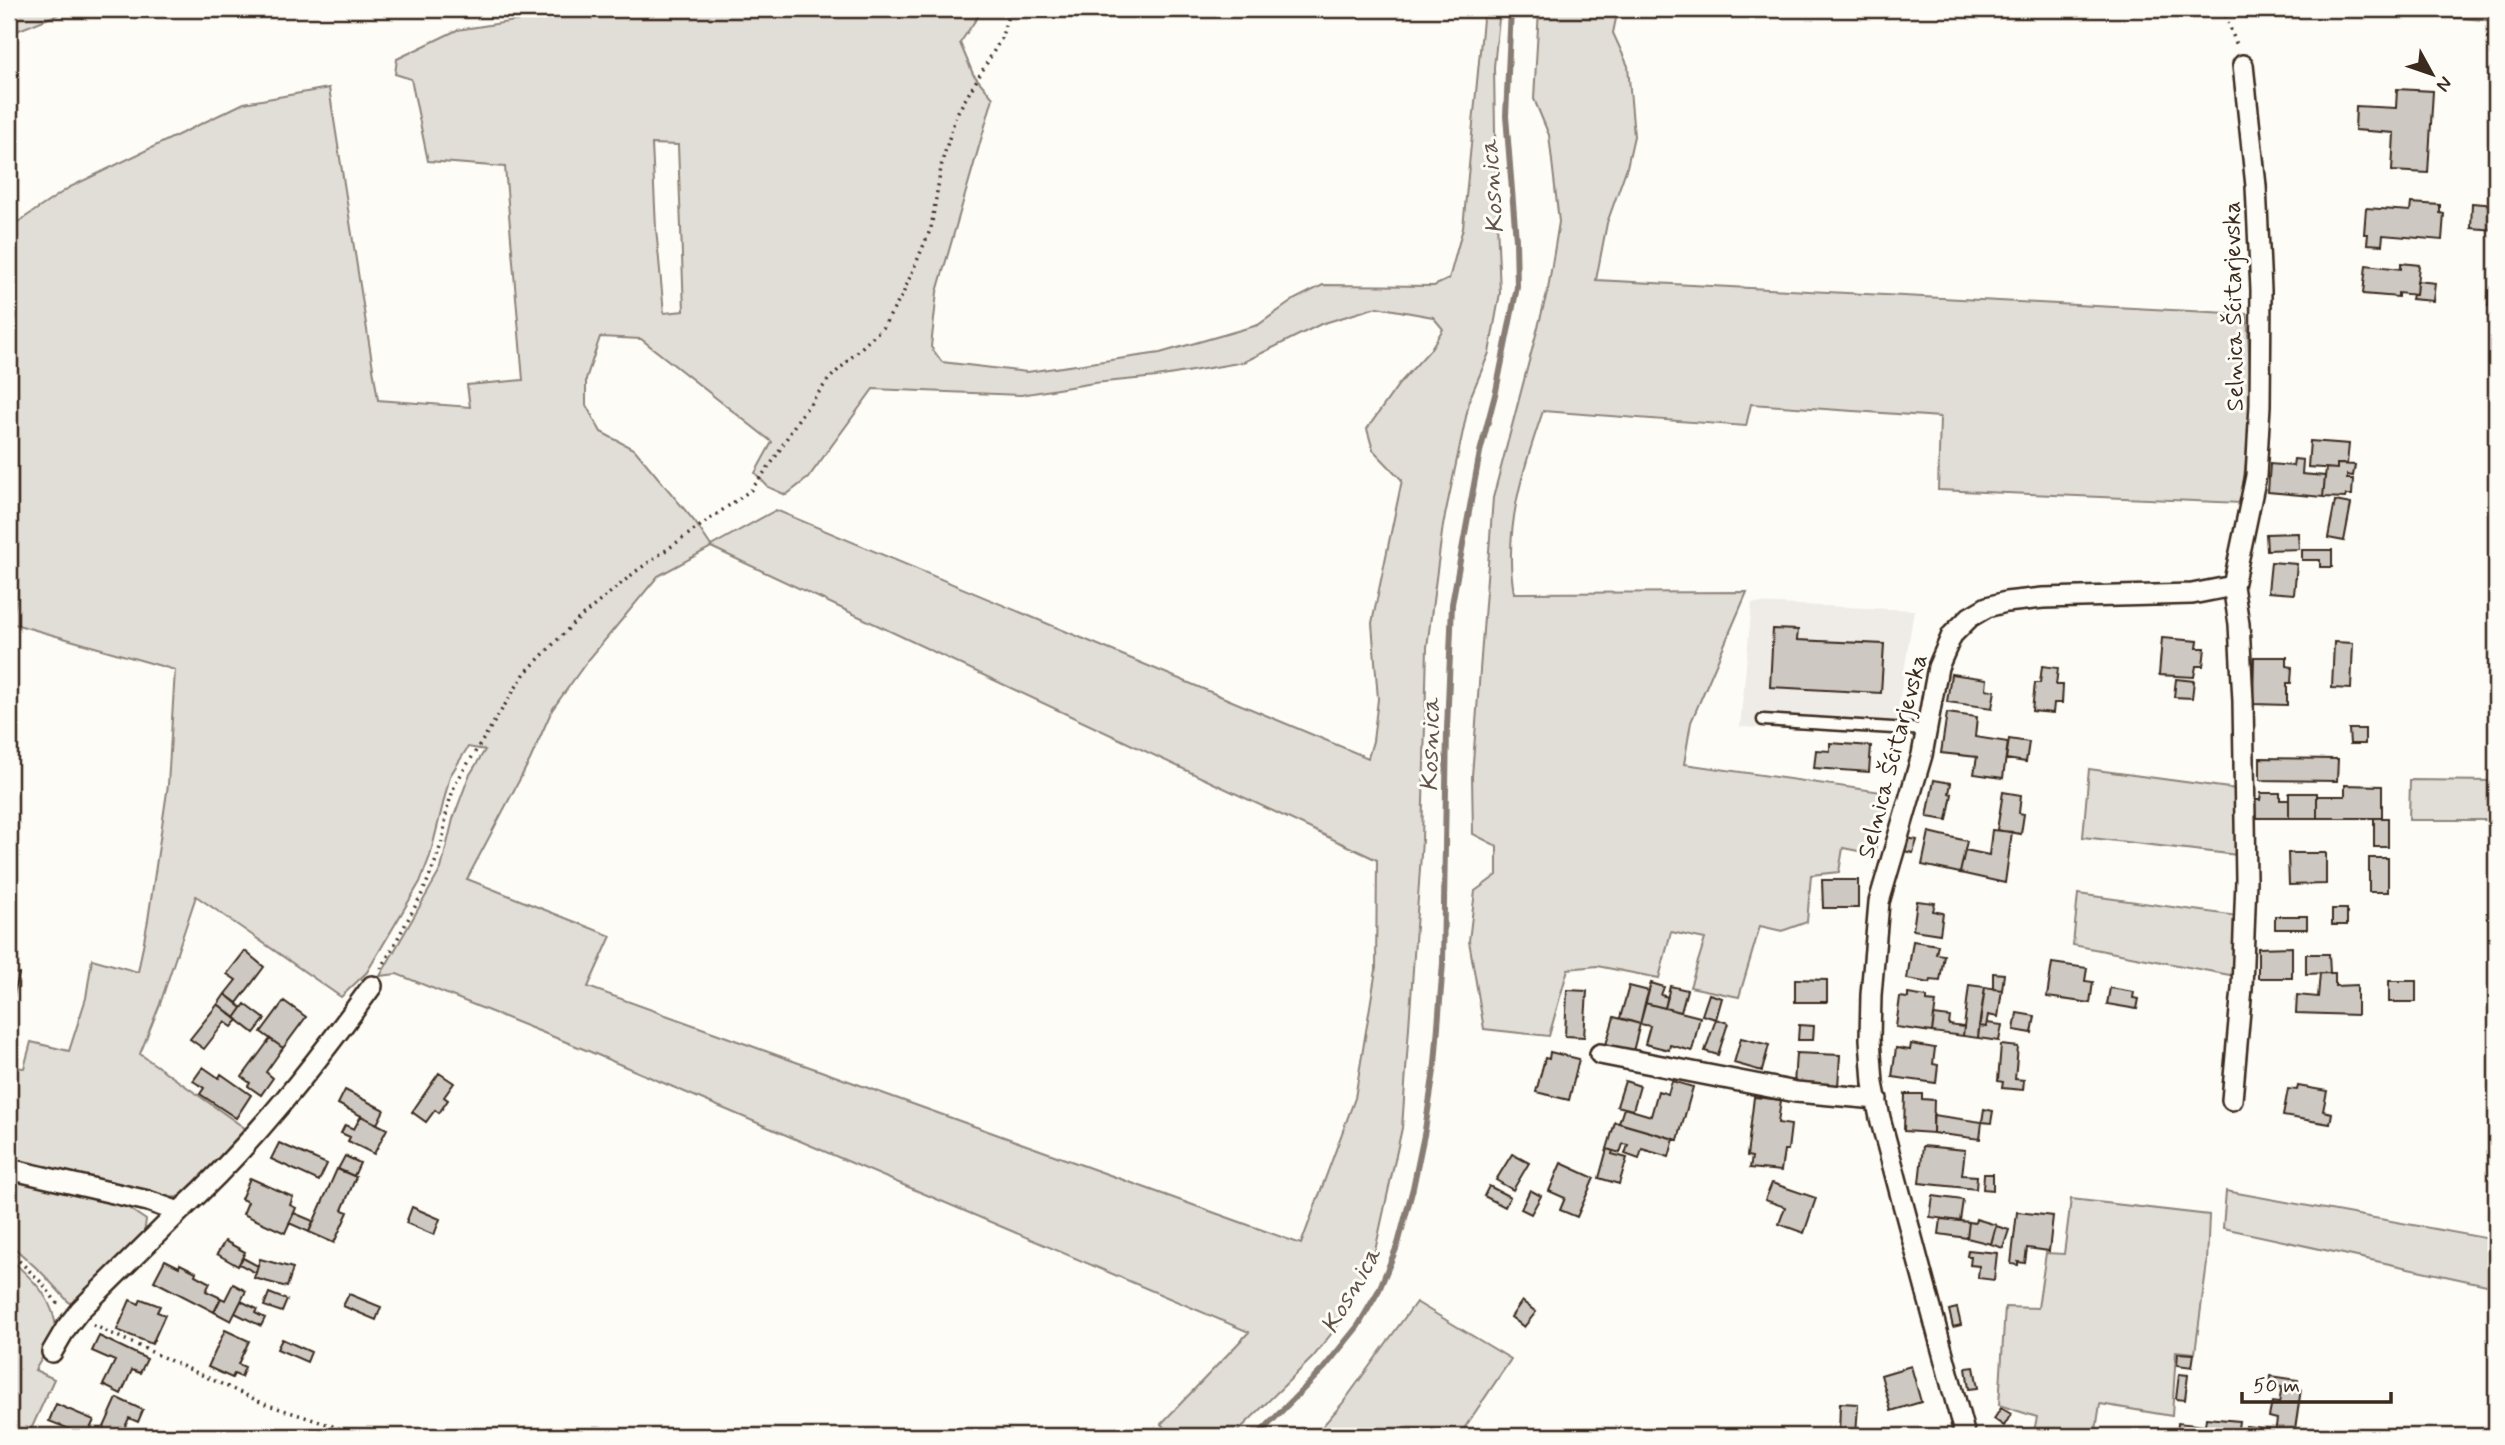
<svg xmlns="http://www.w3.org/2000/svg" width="2505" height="1445" font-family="Mynerve,sans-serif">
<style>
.built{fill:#efece7}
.green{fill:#e1ded7;stroke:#8e847a;stroke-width:2;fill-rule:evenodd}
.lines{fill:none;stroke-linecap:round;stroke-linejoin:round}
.stream{stroke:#887d74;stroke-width:6}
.building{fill:#cdc8c2;stroke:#3b2a1e;stroke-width:2}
.service-casing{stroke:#3b2a1e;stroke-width:15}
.minor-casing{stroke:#3b2a1e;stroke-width:24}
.path{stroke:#3b2a1e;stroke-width:3.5;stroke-dasharray:2 5;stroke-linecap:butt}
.service{stroke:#fdfcf7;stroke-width:10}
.minor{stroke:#fdfcf7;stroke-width:19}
.labels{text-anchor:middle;stroke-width:6;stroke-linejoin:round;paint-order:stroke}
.street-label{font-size:24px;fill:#3b2a1e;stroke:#fdfcf7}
.water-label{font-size:26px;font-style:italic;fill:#615349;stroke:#fdfcf7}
</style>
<rect width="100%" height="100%" fill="#fdfcf7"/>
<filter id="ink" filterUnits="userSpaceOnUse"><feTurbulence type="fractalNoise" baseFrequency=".0143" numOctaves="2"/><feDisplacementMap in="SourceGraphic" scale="14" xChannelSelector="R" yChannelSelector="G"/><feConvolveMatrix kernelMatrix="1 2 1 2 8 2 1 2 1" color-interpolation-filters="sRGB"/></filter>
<g filter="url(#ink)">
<path class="built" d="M 1752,603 L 1914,610 L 1894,735 L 1740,727 Z"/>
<path class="green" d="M 9,9 L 63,9 L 64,12 L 9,34 Z
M 592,9 L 983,9 L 960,43 L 973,74 L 993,98 L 937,292 L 931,347 L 942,362 L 1027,372 L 1160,353 L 1258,325 L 1295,299 L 1323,285 L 1434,286 L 1449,279 L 1463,228 L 1484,9 L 1500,9 L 1494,67 L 1496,196 L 1500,293 L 1489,353 L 1470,398 L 1443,525 L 1427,647 L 1422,840 L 1402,1128 L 1375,1251 L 1346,1315 L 1313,1357 L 1233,1436 L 1171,1436 L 1161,1424 L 1249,1332 L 586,1050 L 397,974 L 380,976 L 441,869 L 453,819 L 469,776 L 485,750 L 468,747 L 450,776 L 430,856 L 420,882 L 367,972 L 341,997 L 196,896 L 160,1004 L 140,1054 L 246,1129 L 188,1192 L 177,1197 L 159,1199 L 9,1163 L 9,1067 L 24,1068 L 31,1042 L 69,1051 L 86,998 L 92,959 L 138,972 L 148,920 L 168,785 L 175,670 L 11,623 L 16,601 L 9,598 L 9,228 L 70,187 L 244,103 L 329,88 L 378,400 L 470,407 L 467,385 L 523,380 L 505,167 L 428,161 L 411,79 L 395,74 L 397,59 L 457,30 ZM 652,144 L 678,145 L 684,311 L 664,313 L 656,228 ZM 1377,307 L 1433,317 L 1443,329 L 1430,350 L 1399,384 L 1367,429 L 1373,450 L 1402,480 L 1372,623 L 1378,699 L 1373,741 L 1368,758 L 776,510 L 711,546 L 695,522 L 635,450 L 601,432 L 586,405 L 586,379 L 600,337 L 641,339 L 772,442 L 755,473 L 768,487 L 786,495 L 808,478 L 873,389 L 1021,395 L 1094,383 L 1157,377 L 1244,362 L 1321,324 ZM 711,547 L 1377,860 L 1376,970 L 1355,1098 L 1301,1244 L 588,987 L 611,936 L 467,879 L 530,760 L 552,710 L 585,664 L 658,576 Z
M 1539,9 L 1618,9 L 1613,33 L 1628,66 L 1634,136 L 1627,167 L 1607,223 L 1596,280 L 2247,314 L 2252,409 L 2241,503 L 1938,490 L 1940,417 L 1751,404 L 1746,426 L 1543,411 C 1523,469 1503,530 1514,593 L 1747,592 L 1691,722 L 1684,764 L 1889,793 L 1874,854 L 1843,848 L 1839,872 L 1811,875 L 1807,922 L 1782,931 L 1760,926 L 1739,997 L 1690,987 L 1705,939 L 1671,932 L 1659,978 L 1597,966 L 1568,969 L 1549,1036 L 1484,1029 L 1469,941 L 1475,891 L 1497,875 L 1497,846 L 1473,834 L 1472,776 L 1493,498 L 1548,289 L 1559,222 L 1549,135 L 1534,99 Z
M 2348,9 L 2496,9 L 2496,21 Z
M 2089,769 L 2236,789 L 2238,855 L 2083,837 Z
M 2410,780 L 2496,781 L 2496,820 L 2409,820 Z
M 2078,894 L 2238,916 L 2235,976 L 2073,945 Z
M 9,1176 L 125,1206 L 146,1220 L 144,1234 L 76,1310 L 43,1274 L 9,1243 Z
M 2226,1191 L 2496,1240 L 2496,1287 L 2223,1228 Z
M 2071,1199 L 2209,1215 L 2207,1263 L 2195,1353 L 2176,1351 L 2172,1416 L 2100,1404 L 2095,1436 L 2033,1436 L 2037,1417 L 1999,1405 L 2005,1307 L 2038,1308 L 2046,1253 L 2064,1254 Z
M 9,1258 C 35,1282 53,1296 57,1333 L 35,1370 L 54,1379 L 28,1436 L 9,1436 Z
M 1416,1302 L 1511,1359 L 1459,1436 L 1314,1436 L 1342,1404 Z"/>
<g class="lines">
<path class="stream" d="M 1257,1436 L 1324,1368 L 1358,1326 L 1379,1290 L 1398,1244 L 1413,1188 L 1425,1130 L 1435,1064 L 1443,963 L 1447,729 L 1452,604 L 1480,452 L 1496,391 L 1517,287 L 1516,240 L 1506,116 L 1511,9"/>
</g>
<path class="building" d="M 2397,89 L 2433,91 L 2428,173 L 2392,171 L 2394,133 L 2355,130 L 2356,106 L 2396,108 Z
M 2411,203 L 2440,205 L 2440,213 L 2444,214 L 2442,240 L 2383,235 L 2382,245 L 2367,244 L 2368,234 L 2364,234 L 2366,208 L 2410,211 Z
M 2472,203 L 2496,205 L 2496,230 L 2471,228 Z
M 2401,263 L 2419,265 L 2416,295 L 2398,293 L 2398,297 L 2363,294 L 2366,265 L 2401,269 Z
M 2417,281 L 2435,283 L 2433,301 L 2411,299 L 2412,295 L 2416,295 Z
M 2489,291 L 2496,291 L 2496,306 L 2488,306 Z
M 2310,441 L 2349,444 L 2347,464 L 2337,464 L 2337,469 L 2308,467 Z
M 2294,459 L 2303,460 L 2302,474 L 2325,476 L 2323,497 L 2268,492 L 2270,464 L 2293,466 Z
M 2337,464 L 2355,465 L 2353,476 L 2347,475 L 2347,479 L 2353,479 L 2352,495 L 2346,495 L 2345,498 L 2323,497 L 2326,468 L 2337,469 Z
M 2335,501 L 2351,504 L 2344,541 L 2328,538 Z
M 2298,533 L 2299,549 L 2267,550 L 2266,534 Z
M 2302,550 L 2332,550 L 2332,567 L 2320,567 L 2320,560 L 2302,560 Z
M 2271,562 L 2297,564 L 2294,594 L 2268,592 Z
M 1773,629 L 1798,630 L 1797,640 L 1884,644 L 1881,693 L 1770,687 Z
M 2162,638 L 2198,641 L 2197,648 L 2205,648 L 2203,666 L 2196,666 L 2194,677 L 2159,675 Z
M 2334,642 L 2353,643 L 2351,689 L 2332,688 Z
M 2254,657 L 2287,657 L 2287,666 L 2292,667 L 2291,683 L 2287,683 L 2287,705 L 2253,704 Z
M 2042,666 L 2058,668 L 2056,685 L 2063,685 L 2062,703 L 2054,703 L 2053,713 L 2032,711 L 2035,683 L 2040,683 Z
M 1951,674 L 1987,679 L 1986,689 L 1995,691 L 1992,708 L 1947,702 Z
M 2176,679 L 2194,681 L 2192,698 L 2174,697 Z
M 1947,713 L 1977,717 L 1975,737 L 2008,742 L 2003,778 L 1974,774 L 1977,757 L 1941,753 Z
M 2349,729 L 2365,729 L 2365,744 L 2350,744 Z
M 2009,739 L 2029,742 L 2026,762 L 2006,759 Z
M 1830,743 L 1871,746 L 1869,772 L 1814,768 L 1816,750 L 1830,751 Z
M 2260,758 L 2338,759 L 2337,781 L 2260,780 Z
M 1934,780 L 1951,783 L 1949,793 L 1952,794 L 1947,820 L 1927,817 Z
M 2345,785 L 2382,786 L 2382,818 L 2317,818 L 2317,796 L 2345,796 Z
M 2003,792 L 2021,795 L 2019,813 L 2024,814 L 2021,834 L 1997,830 Z
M 2261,793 L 2280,793 L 2280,800 L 2289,800 L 2289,818 L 2254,818 L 2254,800 L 2260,800 Z
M 2289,793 L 2317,793 L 2317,818 L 2289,818 Z
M 2374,818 L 2388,818 L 2388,847 L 2374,847 Z
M 1992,830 L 2012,832 L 2005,883 L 1960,873 L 1965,850 L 1989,855 Z
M 1929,832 L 1967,841 L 1960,873 L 1922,865 Z
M 1907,838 L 1917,840 L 1913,853 L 1904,851 Z
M 2288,853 L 2326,853 L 2326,884 L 2289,885 Z
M 2369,858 L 2388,858 L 2388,892 L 2369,892 Z
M 1822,880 L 1858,880 L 1858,908 L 1823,908 Z
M 1917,901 L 1935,903 L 1933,911 L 1943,913 L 1940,934 L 1913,930 Z
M 2332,909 L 2347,909 L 2347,925 L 2332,925 Z
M 2275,916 L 2307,916 L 2307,929 L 2275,929 Z
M 1913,941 L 1938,945 L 1936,954 L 1944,955 L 1940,981 L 1931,980 L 1930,983 L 1907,979 Z
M 2292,947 L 2292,978 L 2258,978 L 2258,948 Z
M 245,951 L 264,967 L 237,1003 L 225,994 L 236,980 L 227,974 Z
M 2306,954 L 2329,954 L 2330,973 L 2306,974 Z
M 2052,963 L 2087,968 L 2085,981 L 2093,982 L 2090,1003 L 2047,997 Z
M 9,972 L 19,974 L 13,998 L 9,997 Z
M 1993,973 L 2004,974 L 2002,990 L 1993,989 Z
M 2320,973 L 2335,973 L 2335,986 L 2357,985 L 2357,1015 L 2296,1013 L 2297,995 L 2318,997 Z
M 1795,979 L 1827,980 L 1827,1002 L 1795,1002 Z
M 2389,981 L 2416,981 L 2416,1002 L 2389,1002 Z
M 1651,983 L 1664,987 L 1661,995 L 1668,997 L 1665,1008 L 1645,1003 Z
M 1969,985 L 1985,987 L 1978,1038 L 1963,1036 Z
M 1629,986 L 1649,991 L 1640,1024 L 1620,1018 Z
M 1670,986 L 1687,990 L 1681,1012 L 1665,1008 Z
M 1985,987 L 2002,990 L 1998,1017 L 1988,1015 L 1986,1027 L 1979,1026 Z
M 2110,988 L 2134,992 L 2133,998 L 2139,999 L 2137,1009 L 2107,1004 Z
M 1567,990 L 1587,991 L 1584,1037 L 1565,1036 Z
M 225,994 L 242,1008 L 235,1018 L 218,1004 Z
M 1709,994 L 1722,998 L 1716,1019 L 1702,1015 Z
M 1908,994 L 1927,997 L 1927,1001 L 1936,1002 L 1932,1032 L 1896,1027 L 1900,997 L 1908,998 Z
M 284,1001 L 306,1017 L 283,1048 L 261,1032 Z
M 1645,1003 L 1700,1017 L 1692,1051 L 1670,1045 L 1669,1050 L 1645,1044 L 1650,1026 L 1640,1024 Z
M 218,1004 L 238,1020 L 232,1027 L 225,1022 L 204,1049 L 190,1039 Z
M 245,1004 L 265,1019 L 254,1033 L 235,1018 Z
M 2017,1013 L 2035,1016 L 2032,1033 L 2014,1030 Z
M 1934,1015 L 1950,1017 L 1949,1025 L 1964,1027 L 1963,1036 L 1932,1032 Z
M 1614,1017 L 1640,1024 L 1632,1055 L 1605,1048 Z
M 1716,1019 L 1728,1023 L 1718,1055 L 1705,1051 Z
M 1987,1023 L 2002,1025 L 1999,1041 L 1978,1038 L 1979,1026 L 1986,1027 Z
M 1799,1025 L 1814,1026 L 1813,1040 L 1798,1040 Z
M 1741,1038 L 1769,1045 L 1762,1071 L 1734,1063 Z
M 270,1039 L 283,1048 L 266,1072 L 273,1078 L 261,1095 L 248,1086 L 250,1083 L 242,1077 Z
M 1911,1044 L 1935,1048 L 1933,1064 L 1938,1065 L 1936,1083 L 1892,1077 L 1896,1048 L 1910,1050 Z
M 2001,1045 L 2018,1047 L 2015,1079 L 2024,1080 L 2023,1090 L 2002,1088 L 2003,1082 L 1998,1081 Z
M 1550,1052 L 1579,1059 L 1569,1100 L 1536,1092 L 1545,1058 L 1549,1059 Z
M 1796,1053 L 1840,1055 L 1838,1087 L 1794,1085 Z
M 203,1067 L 219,1078 L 221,1074 L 251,1095 L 236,1118 L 200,1094 L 204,1088 L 193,1081 Z
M 439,1073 L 454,1083 L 444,1097 L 448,1100 L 439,1113 L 435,1110 L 426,1122 L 412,1112 Z
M 1625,1081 L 1640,1086 L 1633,1110 L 1617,1106 Z
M 1672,1081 L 1693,1087 L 1678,1140 L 1619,1123 L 1624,1108 L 1651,1116 L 1658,1091 L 1668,1094 Z
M 2298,1086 L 2327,1091 L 2323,1111 L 2332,1113 L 2330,1124 L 2283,1116 L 2288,1089 L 2297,1090 Z
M 345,1090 L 384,1110 L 377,1124 L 338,1104 Z
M 1905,1094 L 1922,1094 L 1922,1099 L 1934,1100 L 1933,1133 L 1904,1131 Z
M 1754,1097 L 1781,1100 L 1778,1123 L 1791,1125 L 1788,1150 L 1784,1150 L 1781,1171 L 1750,1168 L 1752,1157 L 1747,1156 Z
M 1984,1109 L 1993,1111 L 1991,1123 L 1982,1122 Z
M 1933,1115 L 1982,1122 L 1980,1139 L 1933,1133 Z
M 361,1116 L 387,1129 L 374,1154 L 348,1141 L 350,1137 L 341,1133 L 345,1125 L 354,1129 Z
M 1615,1122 L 1674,1139 L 1669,1157 L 1642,1149 L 1639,1159 L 1625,1154 L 1628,1145 L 1623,1144 L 1620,1153 L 1607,1149 Z
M 279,1143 L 327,1164 L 319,1181 L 271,1159 Z
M 1923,1146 L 1965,1150 L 1962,1175 L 1977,1176 L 1976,1189 L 1919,1183 Z
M 1607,1149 L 1613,1151 L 1612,1154 L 1627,1158 L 1619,1184 L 1599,1178 Z
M 1512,1154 L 1529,1163 L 1513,1190 L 1496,1180 Z
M 345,1156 L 360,1163 L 354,1176 L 338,1169 Z
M 1561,1163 L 1594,1178 L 1577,1217 L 1560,1210 L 1565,1198 L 1549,1191 Z
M 337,1169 L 356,1177 L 342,1210 L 348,1212 L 334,1243 L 309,1232 Z
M 1984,1174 L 1993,1174 L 1993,1190 L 1983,1189 Z
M 250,1178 L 293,1197 L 290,1205 L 296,1208 L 285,1233 L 243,1214 L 248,1202 L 241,1199 Z
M 1772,1183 L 1816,1198 L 1804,1233 L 1779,1224 L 1785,1207 L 1765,1200 Z
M 1489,1186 L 1510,1197 L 1505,1207 L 1484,1196 Z
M 1530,1190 L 1541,1196 L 1531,1214 L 1521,1209 Z
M 1933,1196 L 1963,1200 L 1960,1221 L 1930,1217 Z
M 412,1207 L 440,1219 L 434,1235 L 406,1223 Z
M 2017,1212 L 2053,1216 L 2049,1251 L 2027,1248 L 2025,1263 L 2018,1262 L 2018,1265 L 2011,1264 Z
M 294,1213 L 313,1221 L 309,1232 L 289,1223 Z
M 1941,1219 L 1969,1222 L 1967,1238 L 1939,1234 Z
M 1976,1219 L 1996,1225 L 1991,1244 L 1967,1238 L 1969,1222 L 1975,1223 Z
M 1996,1226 L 2009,1230 L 2003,1248 L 1991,1244 Z
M 225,1241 L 245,1252 L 238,1266 L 217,1254 Z
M 1968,1250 L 1997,1253 L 1994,1280 L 1978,1278 L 1979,1266 L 1970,1265 L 1971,1256 L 1967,1256 Z
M 243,1258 L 258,1266 L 256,1273 L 239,1264 Z
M 260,1259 L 293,1268 L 287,1287 L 254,1278 Z
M 165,1260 L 179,1267 L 180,1264 L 196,1272 L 195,1275 L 210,1283 L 206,1291 L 221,1298 L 214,1312 L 154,1281 Z
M 233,1284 L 246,1291 L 231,1321 L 214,1312 L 221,1298 L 225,1300 Z
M 269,1293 L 287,1300 L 282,1312 L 264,1306 Z
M 349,1294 L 381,1307 L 376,1320 L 343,1306 Z
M 141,1299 L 160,1306 L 157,1312 L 165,1315 L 152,1344 L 117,1330 L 130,1300 L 139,1304 Z
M 241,1301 L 257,1309 L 255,1313 L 265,1318 L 261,1326 L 235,1313 Z
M 1522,1301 L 1536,1312 L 1524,1327 L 1511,1317 Z
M 1957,1308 L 1961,1325 L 1953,1327 L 1949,1310 Z
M 225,1330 L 249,1341 L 238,1364 L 245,1367 L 241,1377 L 234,1374 L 232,1378 L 208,1367 Z
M 99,1336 L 147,1359 L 140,1373 L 132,1370 L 121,1394 L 103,1385 L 115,1361 L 92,1351 Z
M 282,1339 L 311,1352 L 307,1362 L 277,1349 Z
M 2178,1353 L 2194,1354 L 2192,1367 L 2177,1365 Z
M 1911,1366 L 1921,1402 L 1891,1411 L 1881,1375 Z
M 1974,1367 L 1978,1388 L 1969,1389 L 1966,1368 Z
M 2179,1374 L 2188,1375 L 2185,1400 L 2176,1399 Z
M 2271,1376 L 2298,1380 L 2297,1389 L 2301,1389 L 2294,1436 L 2275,1434 L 2277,1419 L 2269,1417 L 2272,1402 L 2279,1403 L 2282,1387 L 2270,1385 Z
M 117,1398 L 143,1410 L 138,1422 L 129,1418 L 121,1436 L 100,1436 Z
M 1840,1403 L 1858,1404 L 1856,1436 L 1839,1436 Z
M 56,1404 L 94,1420 L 87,1436 L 49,1421 Z
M 2001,1408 L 2011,1414 L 2004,1426 L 1994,1419 Z
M 2206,1418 L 2239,1421 L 2237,1436 L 2177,1436 L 2178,1423 L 2205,1426 Z
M 2246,1426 L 2270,1429 L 2269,1436 L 2245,1436 Z"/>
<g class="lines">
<defs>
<path id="service" d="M 1763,720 L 1926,730"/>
<path id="minor" d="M 1600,1054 L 1796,1092 L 1877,1099
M 2232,1100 L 2242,988 L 2246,880 L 2243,701 L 2239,624 L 2233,586 L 2256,476 L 2260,405 L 2261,290 L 2256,186 L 2243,65
M 9,1169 L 148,1201 L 179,1212 L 80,1310 L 66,1328 L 52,1352
M 179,1212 C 252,1145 314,1066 372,986
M 1965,1436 L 1880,1118 L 1873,1083 L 1870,1039 L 1871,995 L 1879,902 L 1922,755 L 1938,667 L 1952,635 L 1970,617 L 1987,607 L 2006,602 L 2043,598 L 2192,594 L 2233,586"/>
</defs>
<use href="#service" class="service-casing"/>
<use href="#minor" class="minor-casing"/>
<path class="path" d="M 2223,9 L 2237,46
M 381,969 L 423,892 L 436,860 L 443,838 L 447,809 L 455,784 L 525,673 L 575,622 L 635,572 L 751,490 L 773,461 L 797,421 L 829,379 L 883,327 L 902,296 L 931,228 L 942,162 L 956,115 L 1001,39 L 1010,9
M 9,1251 L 43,1284 L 59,1306
M 93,1325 L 265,1404 L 363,1436"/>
<use href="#service" class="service"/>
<use href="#minor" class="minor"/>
</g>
</g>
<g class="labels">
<g class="street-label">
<text transform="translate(2233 306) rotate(-91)" y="8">Selnica Šćitarjevska</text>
<text transform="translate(1892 756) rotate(-75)" y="8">Selnica Šćitarjevska</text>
</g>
<g class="water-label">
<text transform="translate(1491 187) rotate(-94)" y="9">Kosnica</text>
<text transform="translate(1429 745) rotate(-89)" y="9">Kosnica</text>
<text transform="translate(1350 1290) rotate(-60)" y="9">Kosnica</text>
</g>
</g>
<rect width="2505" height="1445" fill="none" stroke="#fdfcf7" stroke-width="35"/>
<rect x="18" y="18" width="2470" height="1410" fill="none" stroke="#3b2a1e" stroke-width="2.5" filter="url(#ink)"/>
<g transform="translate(2432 74) rotate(130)" stroke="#fdfcf7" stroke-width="5" paint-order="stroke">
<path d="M0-5L12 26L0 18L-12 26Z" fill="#3b2a1e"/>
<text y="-10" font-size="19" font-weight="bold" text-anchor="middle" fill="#3b2a1e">N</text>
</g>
<path d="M2242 1392v10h149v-10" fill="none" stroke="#3b2a1e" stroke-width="3.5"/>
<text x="2253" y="1392" font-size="21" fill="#3b2a1e" stroke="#fdfcf7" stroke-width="5" paint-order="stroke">50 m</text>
</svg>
